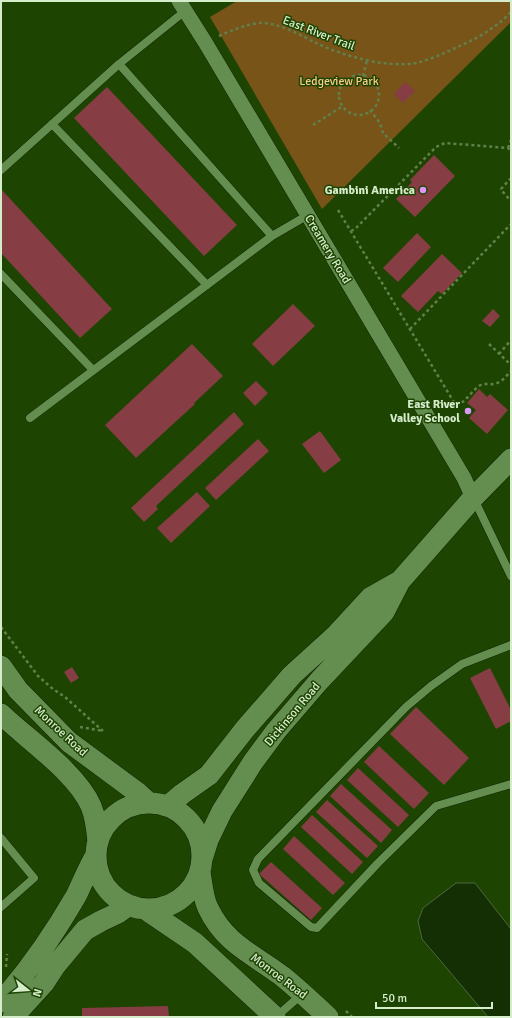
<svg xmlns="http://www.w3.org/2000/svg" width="512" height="1018" font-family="Signika,sans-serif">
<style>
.green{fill:#785419}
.water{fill:#142f03;stroke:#4e683f}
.building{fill:#863d44}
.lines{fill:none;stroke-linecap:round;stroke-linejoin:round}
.lane-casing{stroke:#122606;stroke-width:9}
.street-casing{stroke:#122606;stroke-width:16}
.secondary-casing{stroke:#122606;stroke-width:22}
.path{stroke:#61814b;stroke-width:2.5;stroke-dasharray:3 3;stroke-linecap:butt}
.lane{stroke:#648d50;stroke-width:8}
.street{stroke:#648d50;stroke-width:15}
.secondary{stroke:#648d50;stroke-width:21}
.poi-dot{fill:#db99f5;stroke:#1e4402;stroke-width:1.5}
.labels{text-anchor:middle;stroke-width:3;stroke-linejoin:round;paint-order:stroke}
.street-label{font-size:12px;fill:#d6edcc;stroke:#1e4402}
.park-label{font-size:12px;fill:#facb88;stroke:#1e4402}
.poi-label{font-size:12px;font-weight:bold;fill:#d6edcc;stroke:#1e4402;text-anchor:end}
</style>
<rect width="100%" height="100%" fill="#1e4402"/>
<path class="green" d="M 237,1 L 511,1 L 511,22 L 322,209 L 210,17 Z"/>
<path class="water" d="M 456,883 L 475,883 L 511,929 L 511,1017 L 488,1017 L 422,939 L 418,921 L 423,908 Z"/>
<path class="building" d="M 405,82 L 415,91 L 403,103 L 394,94 Z
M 107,87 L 237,225 L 204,256 L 74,118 Z
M 434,155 L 455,176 L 415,217 L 396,199 L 412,182 L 410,180 Z
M 1,189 L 112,309 L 80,338 L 1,253 Z
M 417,233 L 431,247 L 398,282 L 383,268 Z
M 442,254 L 462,273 L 442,294 L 438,291 L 418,312 L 401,296 Z
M 293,304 L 315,326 L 273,366 L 252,344 Z
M 493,309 L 500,316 L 490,327 L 482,321 Z
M 192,344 L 223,376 L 194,403 L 195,404 L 136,458 L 105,425 Z
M 256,381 L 268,393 L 255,406 L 243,393 Z
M 479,389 L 487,397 L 490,394 L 508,410 L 487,434 L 469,418 L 476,410 L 467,403 Z
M 234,412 L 244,424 L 156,506 L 158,509 L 144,522 L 131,508 Z
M 320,431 L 341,460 L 324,473 L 302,444 Z
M 258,439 L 269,451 L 216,500 L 205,488 Z
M 197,492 L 210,506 L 171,543 L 157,528 Z
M 72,667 L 79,678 L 71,683 L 64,672 Z
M 490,668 L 511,710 L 511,721 L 496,729 L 470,678 Z
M 416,707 L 469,758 L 444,785 L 390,734 Z
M 379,746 L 429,793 L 414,809 L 364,762 Z
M 358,768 L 409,815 L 398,827 L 347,780 Z
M 341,784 L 392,830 L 381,843 L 330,796 Z
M 327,800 L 378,846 L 367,858 L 316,812 Z
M 312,815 L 363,862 L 352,874 L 301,827 Z
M 294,836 L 345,883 L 333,895 L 283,849 Z
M 271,862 L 322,908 L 311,920 L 259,874 Z
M 168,1006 L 169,1017 L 82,1017 L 82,1008 Z"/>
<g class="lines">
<defs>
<path id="lane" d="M 185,11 L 119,64 L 272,236 L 308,215
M 52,124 L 207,285
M 1,170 L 119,64
M 1,274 L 93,370
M 30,418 L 272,236
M 474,499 L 511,576
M 511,645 L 462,664 L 431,686 L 406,707 L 258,859 L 253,870 L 259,883 L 311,927 L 317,928 L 378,863 L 436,806 L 511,784
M 1,838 L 34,878 L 1,907
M 276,1017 L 302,994"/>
<path id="street" d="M 179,1 L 205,42 L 464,478 L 473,498"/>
<path id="secondary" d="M 1,666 L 18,690 L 69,742 L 138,793 L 149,803
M 1,714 C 27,739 77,773 91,806 C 96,818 97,830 98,842
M96 856a53 53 0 1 1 106 0a53 53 0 1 1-106 0Z
M 168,806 L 182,794 L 209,775 L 245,729 L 292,675 L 335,636 L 370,598 L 400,581
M 202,859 L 208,840 L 222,811 L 253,762 L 276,731 L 319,681 L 384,612 L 400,581 L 473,498 L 511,459
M 200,872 C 202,884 203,898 208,908 C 225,944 253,954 282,976 C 298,989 313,1003 328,1017
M 145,909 L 195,943 L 275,1017
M 1,1002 C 30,969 54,934 76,896 C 83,882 88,868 96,855
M 13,1017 L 44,983 L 55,966 L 85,930 L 101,921 L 118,913 L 129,905"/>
</defs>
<use href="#lane" class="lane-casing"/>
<use href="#street" class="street-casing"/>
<use href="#secondary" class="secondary-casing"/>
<path class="path" d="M 219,36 C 232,30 245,25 259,23 C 277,22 301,35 316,43 C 343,56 386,68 416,63 C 428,60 441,55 453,49 C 474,40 495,29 511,12
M339 95a20 20 0 1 1 40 0a20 20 0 1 1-40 0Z
M 363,76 L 367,60
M 370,110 L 380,123 L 383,133 L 399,148
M 313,125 L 343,106
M 508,148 L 511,140
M 511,178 L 501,189 L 502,191 L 511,201
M 338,210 L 455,404 L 458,405 C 467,400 471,392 479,386 C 484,382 491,386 497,383 C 503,381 507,375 511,371
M 351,231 L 355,229 L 436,147 L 445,143 L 508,148 L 511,151
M 410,329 L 511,224
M 489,344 L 511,365
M 499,354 L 511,340
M 1,627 L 38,676 L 53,689 L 65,697 L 103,731
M 80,727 L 103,731
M 6,967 L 7,954
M 346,1011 L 352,1017"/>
<use href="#lane" class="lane"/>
<use href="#street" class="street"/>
<use href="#secondary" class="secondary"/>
</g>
<g class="poi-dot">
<circle cx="423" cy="190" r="4"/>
<circle cx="468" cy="411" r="4"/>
</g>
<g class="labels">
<g class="street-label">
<text transform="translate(319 33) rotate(21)" y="4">East River Trail</text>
<text transform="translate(328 249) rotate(59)" y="4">Creamery Road</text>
<text transform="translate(292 714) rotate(-50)" y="4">Dickinson Road</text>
<text transform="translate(61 731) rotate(43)" y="4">Monroe Road</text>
<text transform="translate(279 976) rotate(37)" y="4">Monroe Road</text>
</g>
<g class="park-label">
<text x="339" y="85">Ledgeview Park</text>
</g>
<g class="poi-label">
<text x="415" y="194">Gambini America</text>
<text x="460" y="408">East River<tspan x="460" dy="14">Valley School</tspan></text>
</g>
</g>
<rect width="512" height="1018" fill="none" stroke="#d6edcc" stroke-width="4"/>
<g transform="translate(28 990) rotate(107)" stroke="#1e4402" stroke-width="3" paint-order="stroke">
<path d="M0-3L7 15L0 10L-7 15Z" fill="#d6edcc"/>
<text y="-6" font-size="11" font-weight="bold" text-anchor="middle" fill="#d6edcc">N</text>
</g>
<path d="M376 1002v6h116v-6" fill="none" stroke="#d6edcc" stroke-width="2"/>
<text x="382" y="1002" font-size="12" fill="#d6edcc" stroke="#1e4402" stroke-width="3" paint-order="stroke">50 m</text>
</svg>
